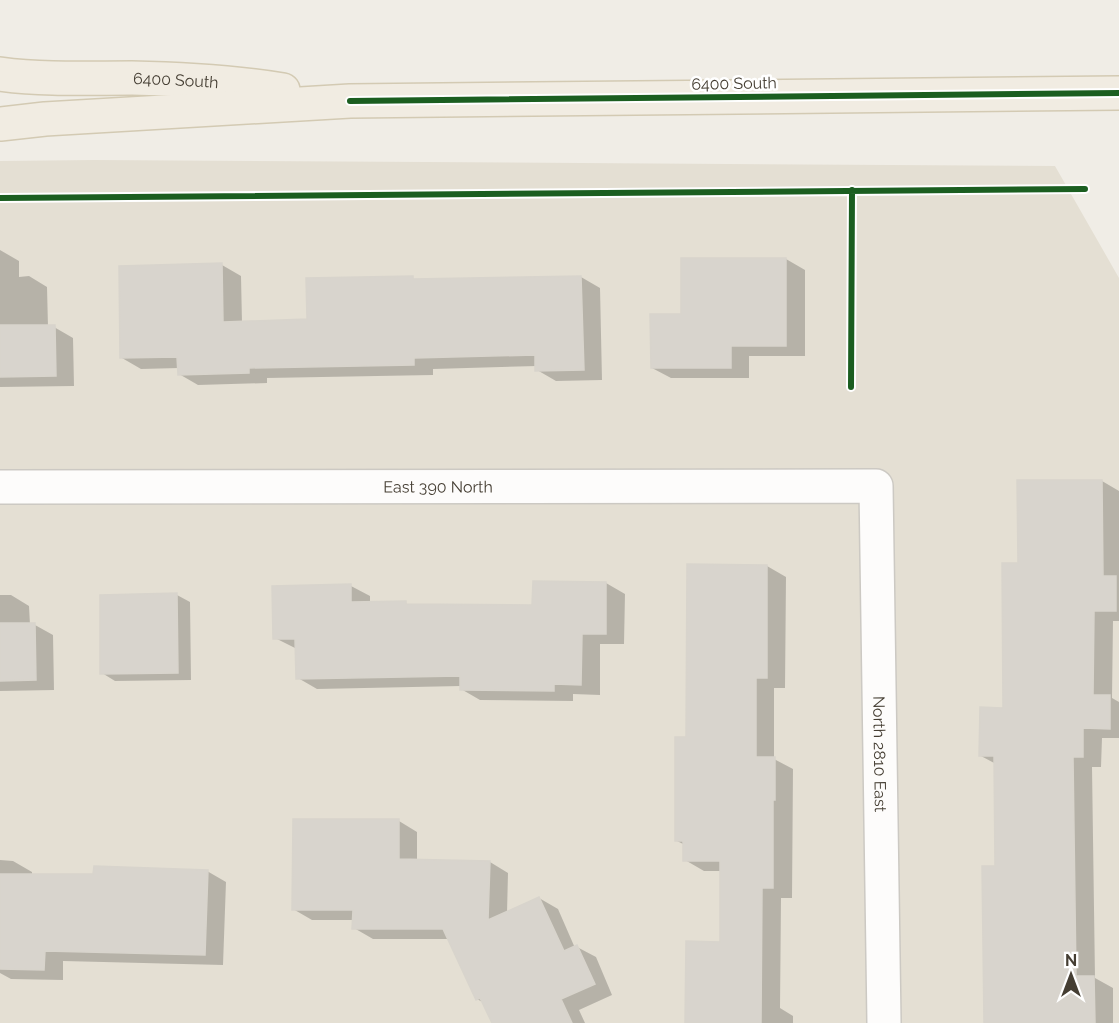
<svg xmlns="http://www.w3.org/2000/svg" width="1119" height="1023" font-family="Raleway,sans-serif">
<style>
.residential{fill:#e4dfd3}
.shadow{fill:#0003}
.building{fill:#d8d4cd;stroke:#d8d4cc;stroke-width:1.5}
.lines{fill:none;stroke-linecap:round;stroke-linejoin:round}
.minor-casing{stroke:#ccc9c3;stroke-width:36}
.major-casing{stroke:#d3cab3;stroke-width:36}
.minor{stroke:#fdfcfb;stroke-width:33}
.major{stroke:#f1ece2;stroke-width:33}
.cycleway-casing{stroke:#fff;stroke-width:10}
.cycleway{stroke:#1b5e20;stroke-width:6}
.labels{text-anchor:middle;stroke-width:5;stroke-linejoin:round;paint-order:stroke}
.street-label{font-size:16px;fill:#453e33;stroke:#fff}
</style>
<rect width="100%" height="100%" fill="#f0ede6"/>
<path class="residential" d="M 94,160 L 1055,166 L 1119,278 L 1119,1023 L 0,1023 L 0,161 Z"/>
<path class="shadow" d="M 0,250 L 19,261 L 19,277 L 29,276 L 47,287 L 48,327 L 54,327 L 73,338 L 74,386 L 0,387 Z
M 786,259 L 805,270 L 805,356 L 749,356 L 749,378 L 671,378 L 652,368 L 683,315 Z
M 222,265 L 241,276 L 242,323 L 309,321 L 412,278 L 418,281 L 581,277 L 600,288 L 602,380 L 556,381 L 537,370 L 537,366 L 433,369 L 433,375 L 267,378 L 267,383 L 198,385 L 179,374 L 179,368 L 141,369 L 122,358 Z
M 1102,481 L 1119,491 L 1119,621 L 1113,621 L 1112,698 L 1119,702 L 1119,738 L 1102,738 L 1101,767 L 1092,767 L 1095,978 L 1113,988 L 1113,1023 L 986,1023 L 996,867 L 996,764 L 981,756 L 1005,710 L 1020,565 Z
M 767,566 L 786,577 L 785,688 L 774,688 L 774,759 L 793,769 L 792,898 L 781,898 L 780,1008 L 793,1016 L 793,1023 L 686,1023 L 722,943 L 722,871 L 704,871 L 685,860 L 685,845 L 677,841 L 687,738 Z
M 606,583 L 625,594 L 624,644 L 600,644 L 600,695 L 573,694 L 573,701 L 480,700 L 461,689 L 461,686 L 317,689 L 298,678 L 297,649 L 275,638 L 351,586 L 370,596 L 370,603 L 405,603 L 411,606 L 534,607 Z
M 0,595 L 11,595 L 29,606 L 30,625 L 35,625 L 53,635 L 54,690 L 0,691 Z
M 177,595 L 190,602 L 191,680 L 115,681 L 102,673 Z
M 399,821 L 417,832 L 417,861 L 490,862 L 508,873 L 507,913 L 539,898 L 558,909 L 575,948 L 577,947 L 596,957 L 612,995 L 579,1010 L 585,1023 L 493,1023 L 484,1003 L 477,999 L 450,939 L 373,939 L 354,928 L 354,920 L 312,920 L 293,909 Z
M 0,860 L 13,861 L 32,872 L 32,876 L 207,871 L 226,882 L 223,965 L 63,961 L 63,980 L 11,979 L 0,973 Z"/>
<path class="building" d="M 681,258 L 786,258 L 786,346 L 731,346 L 731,368 L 651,368 L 650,314 L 681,314 Z
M 222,263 L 223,322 L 307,319 L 306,278 L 413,276 L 413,279 L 581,276 L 584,370 L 535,371 L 535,355 L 414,358 L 414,365 L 249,368 L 249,373 L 178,375 L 177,357 L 120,358 L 119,266 Z
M 0,325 L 55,325 L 56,376 L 0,377 Z
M 1017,480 L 1102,480 L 1103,576 L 1116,576 L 1116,611 L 1094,611 L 1093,695 L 1110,695 L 1110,729 L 1083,728 L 1083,757 L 1073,757 L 1076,976 L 1094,976 L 1095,1023 L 984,1023 L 982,866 L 995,866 L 994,756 L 979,756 L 980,707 L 1003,708 L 1002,563 L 1018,563 Z
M 687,564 L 767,565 L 767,678 L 756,678 L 756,757 L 775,757 L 775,800 L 773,800 L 773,888 L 762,888 L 761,1023 L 685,1023 L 686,941 L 720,942 L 720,861 L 683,861 L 683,841 L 675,841 L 675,737 L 686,737 Z
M 533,581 L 606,582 L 606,634 L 582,634 L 581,685 L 554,684 L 554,691 L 460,690 L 460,676 L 296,679 L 295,639 L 273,639 L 272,586 L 351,584 L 351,602 L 406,601 L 406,604 L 532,605 Z
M 177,593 L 178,673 L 100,674 L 100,595 Z
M 0,623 L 35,623 L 36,680 L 0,681 Z
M 293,819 L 399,819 L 399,859 L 490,861 L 488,920 L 539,897 L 564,951 L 577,945 L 595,984 L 561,999 L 572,1023 L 492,1023 L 480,998 L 476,1000 L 443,929 L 352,929 L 353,910 L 292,910 Z
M 94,866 L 208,870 L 205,955 L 45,951 L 44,970 L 0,969 L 0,874 L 93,874 Z"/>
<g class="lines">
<defs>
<g id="minor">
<path id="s1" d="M 0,487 L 876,486 L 884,1023"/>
</g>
<g id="major">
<path id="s2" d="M 0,74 C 44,80 88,78 132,78 C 182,79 233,82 283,90"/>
<path d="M 0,124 L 45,119 L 350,101 L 1119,93"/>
</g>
</defs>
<use href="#minor" class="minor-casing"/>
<use href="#major" class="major-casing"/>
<use href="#minor" class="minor"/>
<use href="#major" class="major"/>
<defs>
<path id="cycleway" d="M 350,101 L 1119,93
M 0,198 L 1085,189
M 851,387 L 852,190"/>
</defs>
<use href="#cycleway" class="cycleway-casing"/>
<use href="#cycleway" class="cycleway"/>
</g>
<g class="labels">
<g class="street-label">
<text dy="6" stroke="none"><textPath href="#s2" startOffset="176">6400 South</textPath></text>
<text transform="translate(734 83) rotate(-1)" y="6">6400 South</text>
<text dy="6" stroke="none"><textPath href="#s1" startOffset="438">East 390 North</textPath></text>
<text dy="6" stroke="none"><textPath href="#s1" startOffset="1144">North 2810 East</textPath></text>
</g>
</g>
<g transform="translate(1071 975)" stroke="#ffffff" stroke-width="4.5" paint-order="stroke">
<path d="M0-4.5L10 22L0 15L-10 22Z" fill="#453e33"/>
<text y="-9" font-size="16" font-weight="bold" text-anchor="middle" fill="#453e33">N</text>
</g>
</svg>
